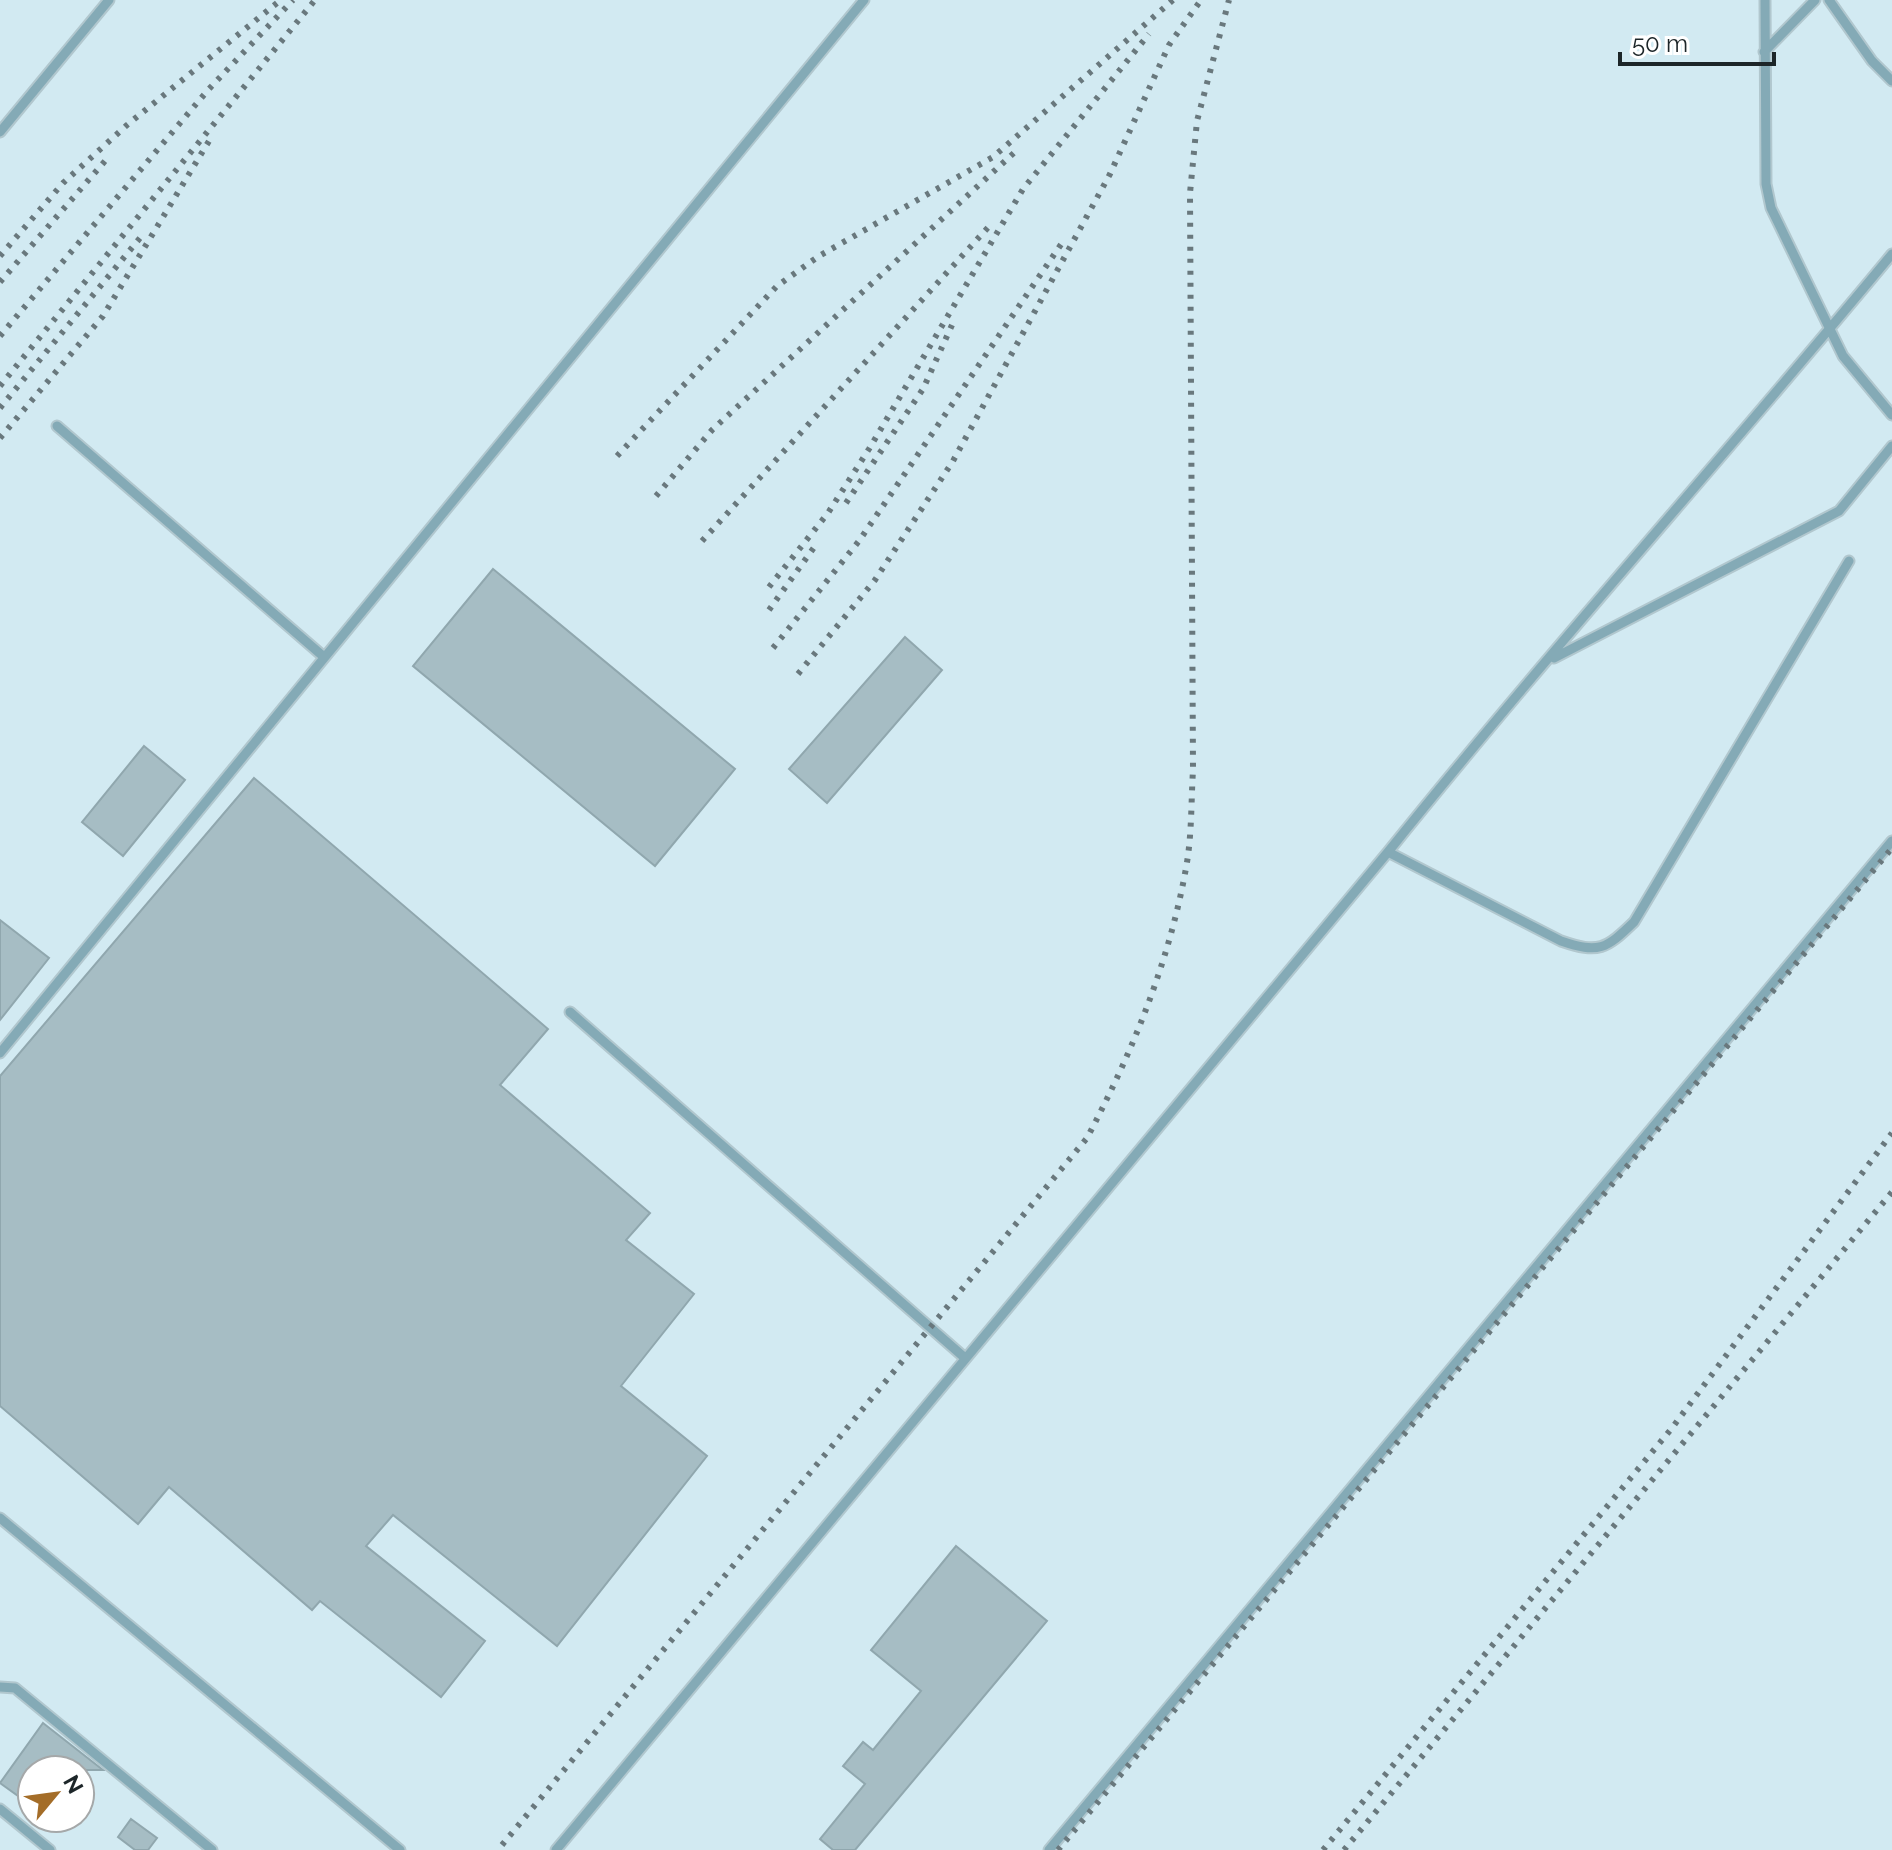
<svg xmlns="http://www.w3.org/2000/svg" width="1892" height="1850" font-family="Raleway,sans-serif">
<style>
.building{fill:#a6bdc4;stroke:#90a7ae;stroke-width:2}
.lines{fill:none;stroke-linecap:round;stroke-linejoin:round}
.lane-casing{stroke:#b1c7ce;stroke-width:13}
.lane{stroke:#84aab6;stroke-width:9}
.rail{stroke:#69787d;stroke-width:6;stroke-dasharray:4 8;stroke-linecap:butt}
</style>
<rect width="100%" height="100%" fill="#d2eaf2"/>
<path class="building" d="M 493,569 L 735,769 L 655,866 L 413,666 Z
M 905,637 L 942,670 L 827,803 L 789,769 Z
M 144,746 L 185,780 L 123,856 L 82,822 Z
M 254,778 L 548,1029 L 500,1085 L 650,1213 L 626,1240 L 694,1294 L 621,1386 L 707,1456 L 557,1646 L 393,1515 L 366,1546 L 485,1641 L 441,1697 L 320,1601 L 312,1610 L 169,1487 L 138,1524 L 0,1406 L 0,1076 Z
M 0,920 L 49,958 L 0,1020 Z
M 956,1546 L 1047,1621 L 855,1850 L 833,1850 L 820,1839 L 865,1784 L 843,1766 L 863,1742 L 873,1750 L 921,1691 L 871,1650 Z
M 43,1723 L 103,1770 L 32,1770 L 32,1806 L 0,1783 Z
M 131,1819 L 157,1838 L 148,1850 L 135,1850 L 118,1837 Z"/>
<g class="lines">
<defs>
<path id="lane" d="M 1765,0 L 1766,184 L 1771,208 L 1843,356 L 1892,415
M 1829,0 L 1872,61 L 1892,81
M 1764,52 L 1815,0
M 0,132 L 109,0
M 57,426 L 324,657
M 1554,658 L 1839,511 L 1892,446
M 1388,852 L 1561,941 C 1599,954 1606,949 1634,922 L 1849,561
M 570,1012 L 965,1358
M 0,1053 L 864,0
M 0,1518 L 400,1850
M 0,1687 L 15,1688 L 212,1850
M 0,1809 L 50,1850
M 556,1850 L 1388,852 C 1551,649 1726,455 1892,254
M 1049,1850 L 1892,841"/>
</defs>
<use href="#lane" class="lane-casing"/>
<use href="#lane" class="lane"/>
<path class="rail" d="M 0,256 L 63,183 L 127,125 L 277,3
M 0,282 L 105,161
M 0,336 L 208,90 L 293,0
M 0,386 L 315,0
M 0,408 L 140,238
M 0,438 L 103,316 L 209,141
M 617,456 L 777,286 L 819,256 L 993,157 L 1173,0
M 656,496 L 712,430 L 1016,151
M 846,503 L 923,389 L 952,325
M 702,541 L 993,222
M 769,587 L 828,513 L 869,449 L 1023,189 L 1149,34
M 769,610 L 818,542
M 773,648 L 859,541 L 1064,240
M 798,674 L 875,580 L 953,461 L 1110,174 L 1169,45 L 1201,0
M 502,1845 L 1087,1138 C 1132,1053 1169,963 1186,868 C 1192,836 1191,802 1193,770 L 1190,193 L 1197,121 L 1229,0
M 1058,1850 L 1892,848
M 1323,1850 L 1672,1428 L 1892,1133
M 1344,1850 L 1892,1192"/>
</g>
<g transform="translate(56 1794) rotate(61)"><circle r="38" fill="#ffffff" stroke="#a5a8a9" stroke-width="2"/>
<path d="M0-6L14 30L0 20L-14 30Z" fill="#a46d28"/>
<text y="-12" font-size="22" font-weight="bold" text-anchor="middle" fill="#1d2629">N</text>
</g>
<path d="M1620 52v12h154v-12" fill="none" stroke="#1d2629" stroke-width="4"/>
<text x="1632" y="52" font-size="24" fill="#1d2629" stroke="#ffffff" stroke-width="6" paint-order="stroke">50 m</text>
</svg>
